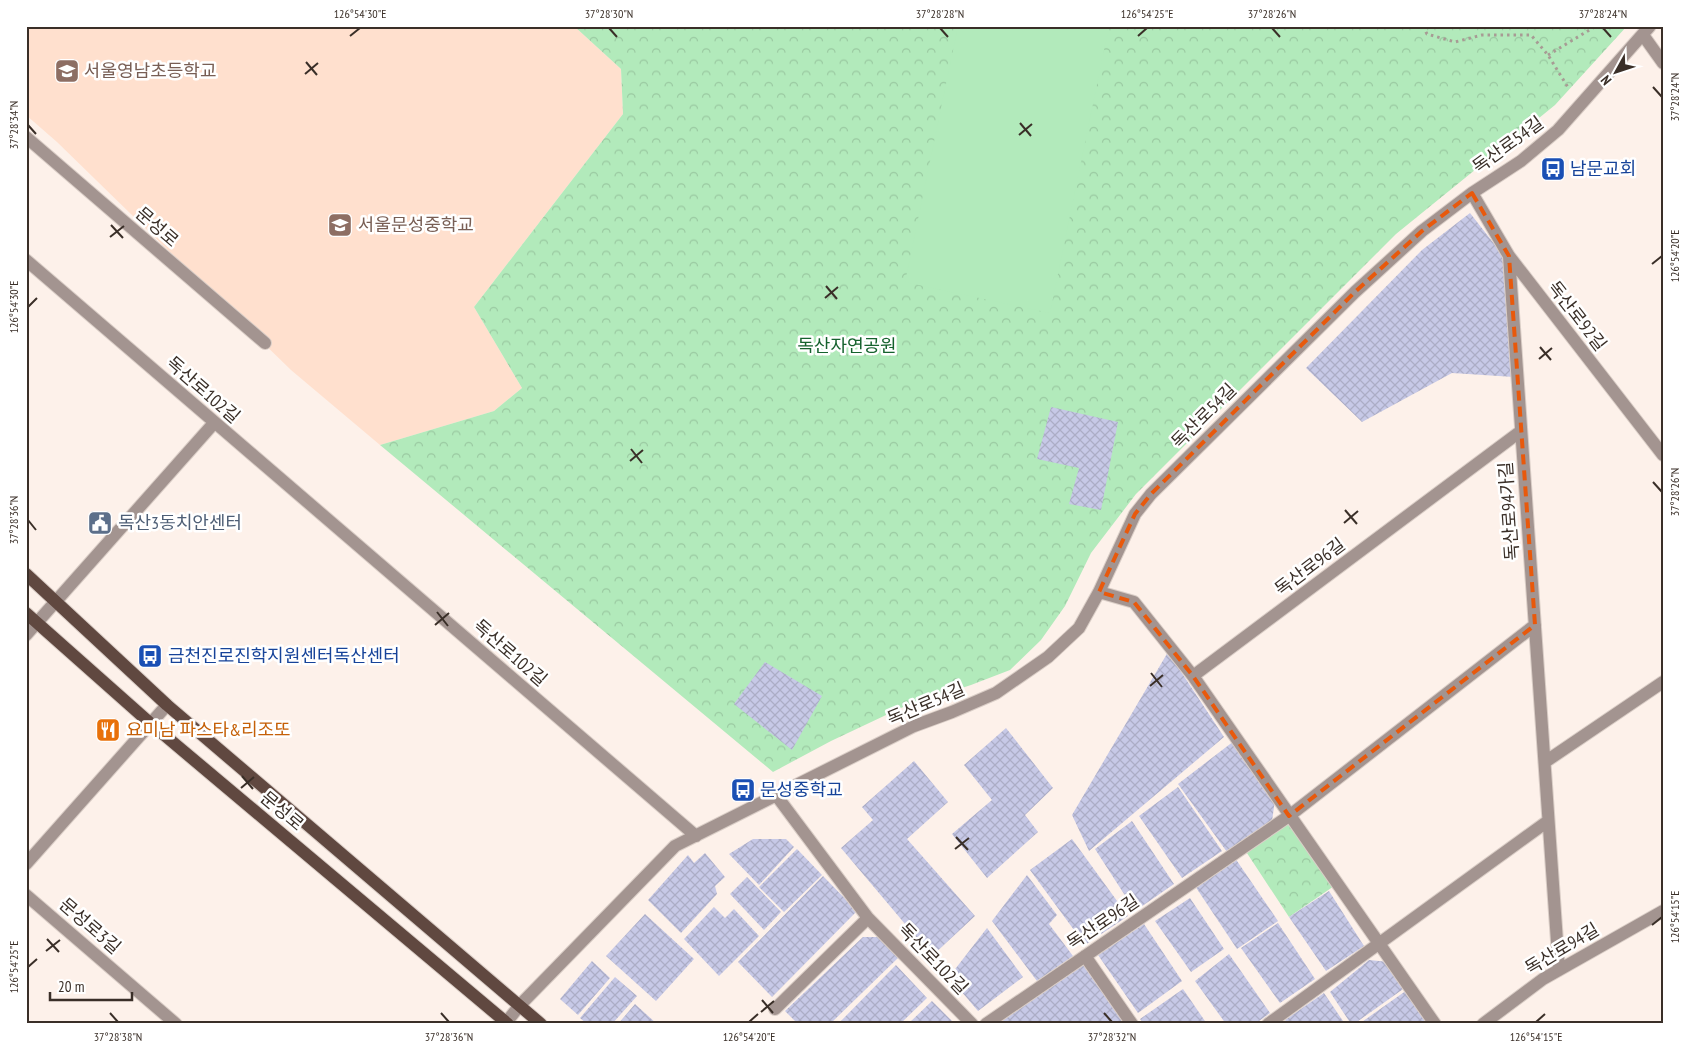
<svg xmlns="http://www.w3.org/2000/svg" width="1689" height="1050" font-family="'PT Sans Narrow','Noto Sans KR',sans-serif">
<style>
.built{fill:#ffe0ce}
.park{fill:url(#park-crowns)}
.pitch{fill:#b2eabb}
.building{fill:url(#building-cross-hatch)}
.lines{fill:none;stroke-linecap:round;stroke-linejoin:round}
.minor-casing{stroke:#dacec7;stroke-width:14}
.major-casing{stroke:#dacec7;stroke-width:14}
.path{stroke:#a79b94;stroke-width:3;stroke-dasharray:2.5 4;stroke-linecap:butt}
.minor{stroke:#a39490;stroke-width:12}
.major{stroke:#604840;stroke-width:12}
.marked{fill:none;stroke:#e8590c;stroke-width:4;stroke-dasharray:10 6;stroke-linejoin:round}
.ticks{fill:none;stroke:#3a2f28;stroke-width:2}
.labels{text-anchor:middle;stroke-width:5;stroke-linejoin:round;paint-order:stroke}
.education-label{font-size:18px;fill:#785e54;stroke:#fff;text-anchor:start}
.street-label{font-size:18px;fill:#3a2f28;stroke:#fff}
.transit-label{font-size:18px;fill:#164399;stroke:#fff;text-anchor:start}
.park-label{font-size:18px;fill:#15622d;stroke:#fff}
.service-label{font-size:18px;fill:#4e5e75;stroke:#fff;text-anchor:start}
.food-label{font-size:18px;fill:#c56008;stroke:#fff;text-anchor:start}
.neatline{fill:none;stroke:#3a2f28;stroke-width:2}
.ticks-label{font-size:12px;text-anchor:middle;fill:#3a2f28}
</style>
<defs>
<pattern id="park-crowns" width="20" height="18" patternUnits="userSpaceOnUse" patternTransform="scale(1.25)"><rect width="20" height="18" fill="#b2eabb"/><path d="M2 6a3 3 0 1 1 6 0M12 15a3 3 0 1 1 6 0" fill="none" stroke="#9ac9a1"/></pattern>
<pattern id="building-cross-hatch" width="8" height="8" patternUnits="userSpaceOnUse" patternTransform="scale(1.25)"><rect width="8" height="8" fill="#c7c9e7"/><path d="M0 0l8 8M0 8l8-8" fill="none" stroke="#acadc6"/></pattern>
</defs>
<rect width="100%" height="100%" fill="#fdf1ea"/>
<path class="built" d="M 26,26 L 574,26 L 621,69 L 623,114 L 474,307 L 522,388 L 494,411 L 380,445 L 291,370 L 57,142 L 26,115 Z"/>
<path class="park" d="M 574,26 L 1627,26 L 1555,105 L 1396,234 L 1136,494 L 1091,553 L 1065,606 L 1041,640 L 1010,670 L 971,685 L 903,707 L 831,741 L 773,772 L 380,445 L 494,411 L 522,388 L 474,307 L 623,114 L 621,69 Z
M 1289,816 L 1337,884 L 1289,917 L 1243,847 Z"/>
<path class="pitch" d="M 958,26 L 1109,26 L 1050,313 L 905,282 Z"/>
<path class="building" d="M 1470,213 L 1506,259 L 1514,377 L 1452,373 L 1362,422 L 1306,368 L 1422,250 Z
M 1051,407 L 1118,422 L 1101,510 L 1069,504 L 1079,468 L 1037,459 Z
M 1168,652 L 1224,737 L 1089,851 L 1072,815 Z
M 765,662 L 822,696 L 792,750 L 734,704 Z
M 1006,728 L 1053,788 L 1025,815 L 1038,832 L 987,878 L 952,834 L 992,800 L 964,765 Z
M 1234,741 L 1275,800 L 1272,821 L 1227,852 L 1178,784 Z
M 914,761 L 948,802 L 907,839 L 975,916 L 932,956 L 841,848 L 873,820 L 862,807 Z
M 1178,787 L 1222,851 L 1182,878 L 1139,816 Z
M 1132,821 L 1174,884 L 1135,911 L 1095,849 Z
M 753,839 L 786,839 L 794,847 L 759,885 L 729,854 Z
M 1072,839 L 1128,916 L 1085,945 L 1030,870 Z
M 797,849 L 822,875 L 784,912 L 759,887 Z
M 705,853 L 725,877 L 715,886 L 717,894 L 681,933 L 648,900 L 688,855 L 694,863 Z
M 1235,858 L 1278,921 L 1237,949 L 1195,886 Z
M 1027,875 L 1057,915 L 1049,924 L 1073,956 L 1037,981 L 992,921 Z
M 823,876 L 857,911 L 772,997 L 738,962 Z
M 747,877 L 781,912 L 764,930 L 730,894 Z
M 1329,891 L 1364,946 L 1326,971 L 1289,917 Z
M 1190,898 L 1224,949 L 1191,972 L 1155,921 Z
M 714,907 L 725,918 L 734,909 L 759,936 L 719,976 L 684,939 Z
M 645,914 L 694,959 L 656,1001 L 606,956 Z
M 1278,923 L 1315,979 L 1280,1003 L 1241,948 Z
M 1144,924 L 1182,981 L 1138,1013 L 1098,955 Z
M 987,928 L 1023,977 L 978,1011 L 949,977 Z
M 863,937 L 879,937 L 899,957 L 830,1024 L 798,1024 L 785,1011 Z
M 1229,954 L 1270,1013 L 1255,1024 L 1226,1024 L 1195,981 Z
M 1084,958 L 1130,1024 L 989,1024 Z
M 1369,960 L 1389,962 L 1406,987 L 1354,1024 L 1351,1024 L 1330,992 Z
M 592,961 L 610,978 L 578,1015 L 560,999 Z
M 896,965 L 927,998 L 900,1024 L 838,1024 Z
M 615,977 L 637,996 L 612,1024 L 587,1024 L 580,1018 Z
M 1183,989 L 1207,1024 L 1144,1024 L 1140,1019 Z
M 1407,990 L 1431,1024 L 1359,1024 Z
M 1324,993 L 1345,1024 L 1288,1024 L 1285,1020 Z
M 932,1001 L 955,1024 L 908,1024 Z
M 635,1004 L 657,1024 L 618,1024 Z"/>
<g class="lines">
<defs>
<path id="minor" d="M 1643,35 L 1663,63
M 26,137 L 265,343
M 1472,193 L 1509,256 L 1663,455
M 1509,256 L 1559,970
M 26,260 L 696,836
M 1099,592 L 1134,602 L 1193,676 L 1435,1024
M 26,635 L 214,423
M 1193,676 L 1521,431
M 1545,762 L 1663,682
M 776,795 L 868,918 L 972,1024
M 26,864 L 167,705
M 26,895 L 176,1024
M 1085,956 L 1132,1024
M 775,1009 L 868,918
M 505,1024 L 520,1005 L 675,846 L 914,726 L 952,712 L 996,693 L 1048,657 L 1079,628 L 1099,592 L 1135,514 L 1151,494 L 1355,292 L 1422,231 L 1472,193 L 1521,161 L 1558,130 L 1650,26
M 986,1024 L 1289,816 L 1535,625
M 1268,1024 L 1548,821
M 1483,1024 L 1543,979 L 1663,911"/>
<path id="major" d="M 26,574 L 167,705 L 541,1024
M 26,613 L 150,723 L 508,1024"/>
</defs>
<use href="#minor" class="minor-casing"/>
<use href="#major" class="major-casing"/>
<path class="path" d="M 1423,26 L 1427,34 L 1455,42 L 1482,35 L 1531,35 L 1548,55 L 1569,89
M 1548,55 L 1596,26"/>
<use href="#minor" class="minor"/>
<use href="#major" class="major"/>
</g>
<path class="marked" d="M 1472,193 L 1509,256 L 1535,625 L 1289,816 L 1193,676 L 1134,602 L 1099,592 L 1135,514 L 1151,494 L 1355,292 L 1422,231 Z"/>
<path class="ticks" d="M 609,28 L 617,37M 940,28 L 948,37M 1272,28 L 1280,37M 1603,28 L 1611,37M 350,36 L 360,28M 1138,36 L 1147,28M 306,62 L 317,75M 305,74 L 318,63M 1653,87 L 1662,97M 1020,123 L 1031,136M 28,125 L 36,134M 1019,135 L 1032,124M 111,225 L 123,238M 110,237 L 124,226M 1652,264 L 1662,256M 826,286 L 837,299M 825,298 L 838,287M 28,307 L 37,298M 1540,347 L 1551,360M 1539,359 L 1552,348M 631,449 L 642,463M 630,461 L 643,450M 1653,482 L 1662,492M 1345,510 L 1357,524M 28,520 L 36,530M 1344,523 L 1358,511M 437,612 L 448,626M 435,625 L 449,613M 1151,673 L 1162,687M 1150,686 L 1163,675M 242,776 L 253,789M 241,788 L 254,777M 956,837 L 968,850M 955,849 L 969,838M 1652,925 L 1662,917M 47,939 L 59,952M 46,951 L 60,940M 28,967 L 37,959M 762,1000 L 773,1013M 761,1012 L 774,1001M 110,1013 L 118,1022M 441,1013 L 449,1022M 1104,1013 L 1112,1022M 749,1022 L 758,1014M 1536,1022 L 1545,1014"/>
<defs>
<symbol id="school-square" viewBox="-11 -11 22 22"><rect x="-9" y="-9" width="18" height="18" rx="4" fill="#8d6e63" stroke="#fff"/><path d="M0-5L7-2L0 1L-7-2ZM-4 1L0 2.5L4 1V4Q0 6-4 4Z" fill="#fff"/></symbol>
<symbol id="bus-square" viewBox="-11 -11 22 22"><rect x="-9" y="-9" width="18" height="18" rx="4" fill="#1a4fb4" stroke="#fff"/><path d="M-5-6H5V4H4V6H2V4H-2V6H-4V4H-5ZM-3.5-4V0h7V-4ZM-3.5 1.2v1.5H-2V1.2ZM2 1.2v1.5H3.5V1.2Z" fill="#fff"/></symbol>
<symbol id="civic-square" viewBox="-11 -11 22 22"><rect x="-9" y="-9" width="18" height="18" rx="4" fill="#5c6f8a" stroke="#fff"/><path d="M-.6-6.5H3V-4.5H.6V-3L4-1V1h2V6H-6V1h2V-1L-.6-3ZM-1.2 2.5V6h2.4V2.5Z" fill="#fff"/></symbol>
<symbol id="restaurant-square" viewBox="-11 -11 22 22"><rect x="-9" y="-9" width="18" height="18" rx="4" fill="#e8710a" stroke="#fff"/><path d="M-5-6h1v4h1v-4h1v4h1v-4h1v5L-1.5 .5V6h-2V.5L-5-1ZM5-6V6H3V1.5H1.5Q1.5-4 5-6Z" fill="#fff"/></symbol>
</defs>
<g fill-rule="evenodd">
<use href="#school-square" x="53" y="57" width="28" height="28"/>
<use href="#bus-square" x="1539" y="155" width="28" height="28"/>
<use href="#school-square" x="326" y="211" width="28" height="28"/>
<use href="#civic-square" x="86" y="509" width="28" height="28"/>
<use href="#bus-square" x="136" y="642" width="28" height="28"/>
<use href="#restaurant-square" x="94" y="716" width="28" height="28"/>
<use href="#bus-square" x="729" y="776" width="28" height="28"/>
</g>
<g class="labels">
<g class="education-label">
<text x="84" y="77">서울영남초등학교</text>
<text x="358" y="231">서울문성중학교</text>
</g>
<g class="street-label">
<text transform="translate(1508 145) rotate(-36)" y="6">독산로54길</text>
<text transform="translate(157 227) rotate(41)" y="6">문성로</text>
<text transform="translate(1577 316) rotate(52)" y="6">독산로92길</text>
<text transform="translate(203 390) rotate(41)" y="6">독산로102길</text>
<text transform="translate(1204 416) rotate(-45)" y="6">독산로54길</text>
<text transform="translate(1509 511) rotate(-94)" y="6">독산로94가길</text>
<text transform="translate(1310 567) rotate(-37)" y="6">독산로96길</text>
<text transform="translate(510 653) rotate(41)" y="6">독산로102길</text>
<text transform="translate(926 704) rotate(-23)" y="6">독산로54길</text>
<text transform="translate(282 811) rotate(40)" y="6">문성로</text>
<text transform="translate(1103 922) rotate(-34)" y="6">독산로96길</text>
<text transform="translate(90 926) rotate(41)" y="6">문성로3길</text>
<text transform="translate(1562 949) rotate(-31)" y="6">독산로94길</text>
<text transform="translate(933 959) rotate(46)" y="6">독산로102길</text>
</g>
<g class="transit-label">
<text x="1570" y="175">남문교회</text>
<text x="168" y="662">금천진로진학지원센터독산센터</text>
<text x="760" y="796">문성중학교</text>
</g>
<g class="park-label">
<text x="847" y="352">독산자연공원</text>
</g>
<g class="service-label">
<text x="118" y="529">독산3동치안센터</text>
</g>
<g class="food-label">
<text x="126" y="736">요미남 파스타&amp;리조또</text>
</g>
</g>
<rect width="1689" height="1050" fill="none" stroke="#ffffff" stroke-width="55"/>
<g transform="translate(1616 72) rotate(230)" stroke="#ffffff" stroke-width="4" paint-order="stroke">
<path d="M0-4L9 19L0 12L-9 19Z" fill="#3a2f28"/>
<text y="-8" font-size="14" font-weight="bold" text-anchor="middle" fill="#3a2f28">N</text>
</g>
<path d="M50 992v8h82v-8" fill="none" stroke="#3a2f28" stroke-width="2.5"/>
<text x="58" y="992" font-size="15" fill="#3a2f28" stroke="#ffffff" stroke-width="4" paint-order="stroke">20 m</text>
<rect x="28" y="28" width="1634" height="994" class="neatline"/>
<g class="ticks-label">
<text x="360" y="18">126°54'30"E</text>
<text x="609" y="18">37°28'30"N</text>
<text x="940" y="18">37°28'28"N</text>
<text x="1147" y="18">126°54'25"E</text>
<text x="1272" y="18">37°28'26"N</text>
<text x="1603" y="18">37°28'24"N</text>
<text transform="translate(1675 97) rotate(-90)" y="4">37°28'24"N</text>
<text transform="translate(14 125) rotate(-90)" y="4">37°28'34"N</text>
<text transform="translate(1675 256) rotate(-90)" y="4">126°54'20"E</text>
<text transform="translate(14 307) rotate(-90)" y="4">126°54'30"E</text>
<text transform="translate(1675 492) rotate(-90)" y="4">37°28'26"N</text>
<text transform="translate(14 520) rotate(-90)" y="4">37°28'36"N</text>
<text transform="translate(1675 917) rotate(-90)" y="4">126°54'15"E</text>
<text transform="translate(14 967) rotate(-90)" y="4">126°54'25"E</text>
<text x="118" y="1041">37°28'38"N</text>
<text x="449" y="1041">37°28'36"N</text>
<text x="749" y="1041">126°54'20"E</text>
<text x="1112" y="1041">37°28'32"N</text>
<text x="1536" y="1041">126°54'15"E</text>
</g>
</svg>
